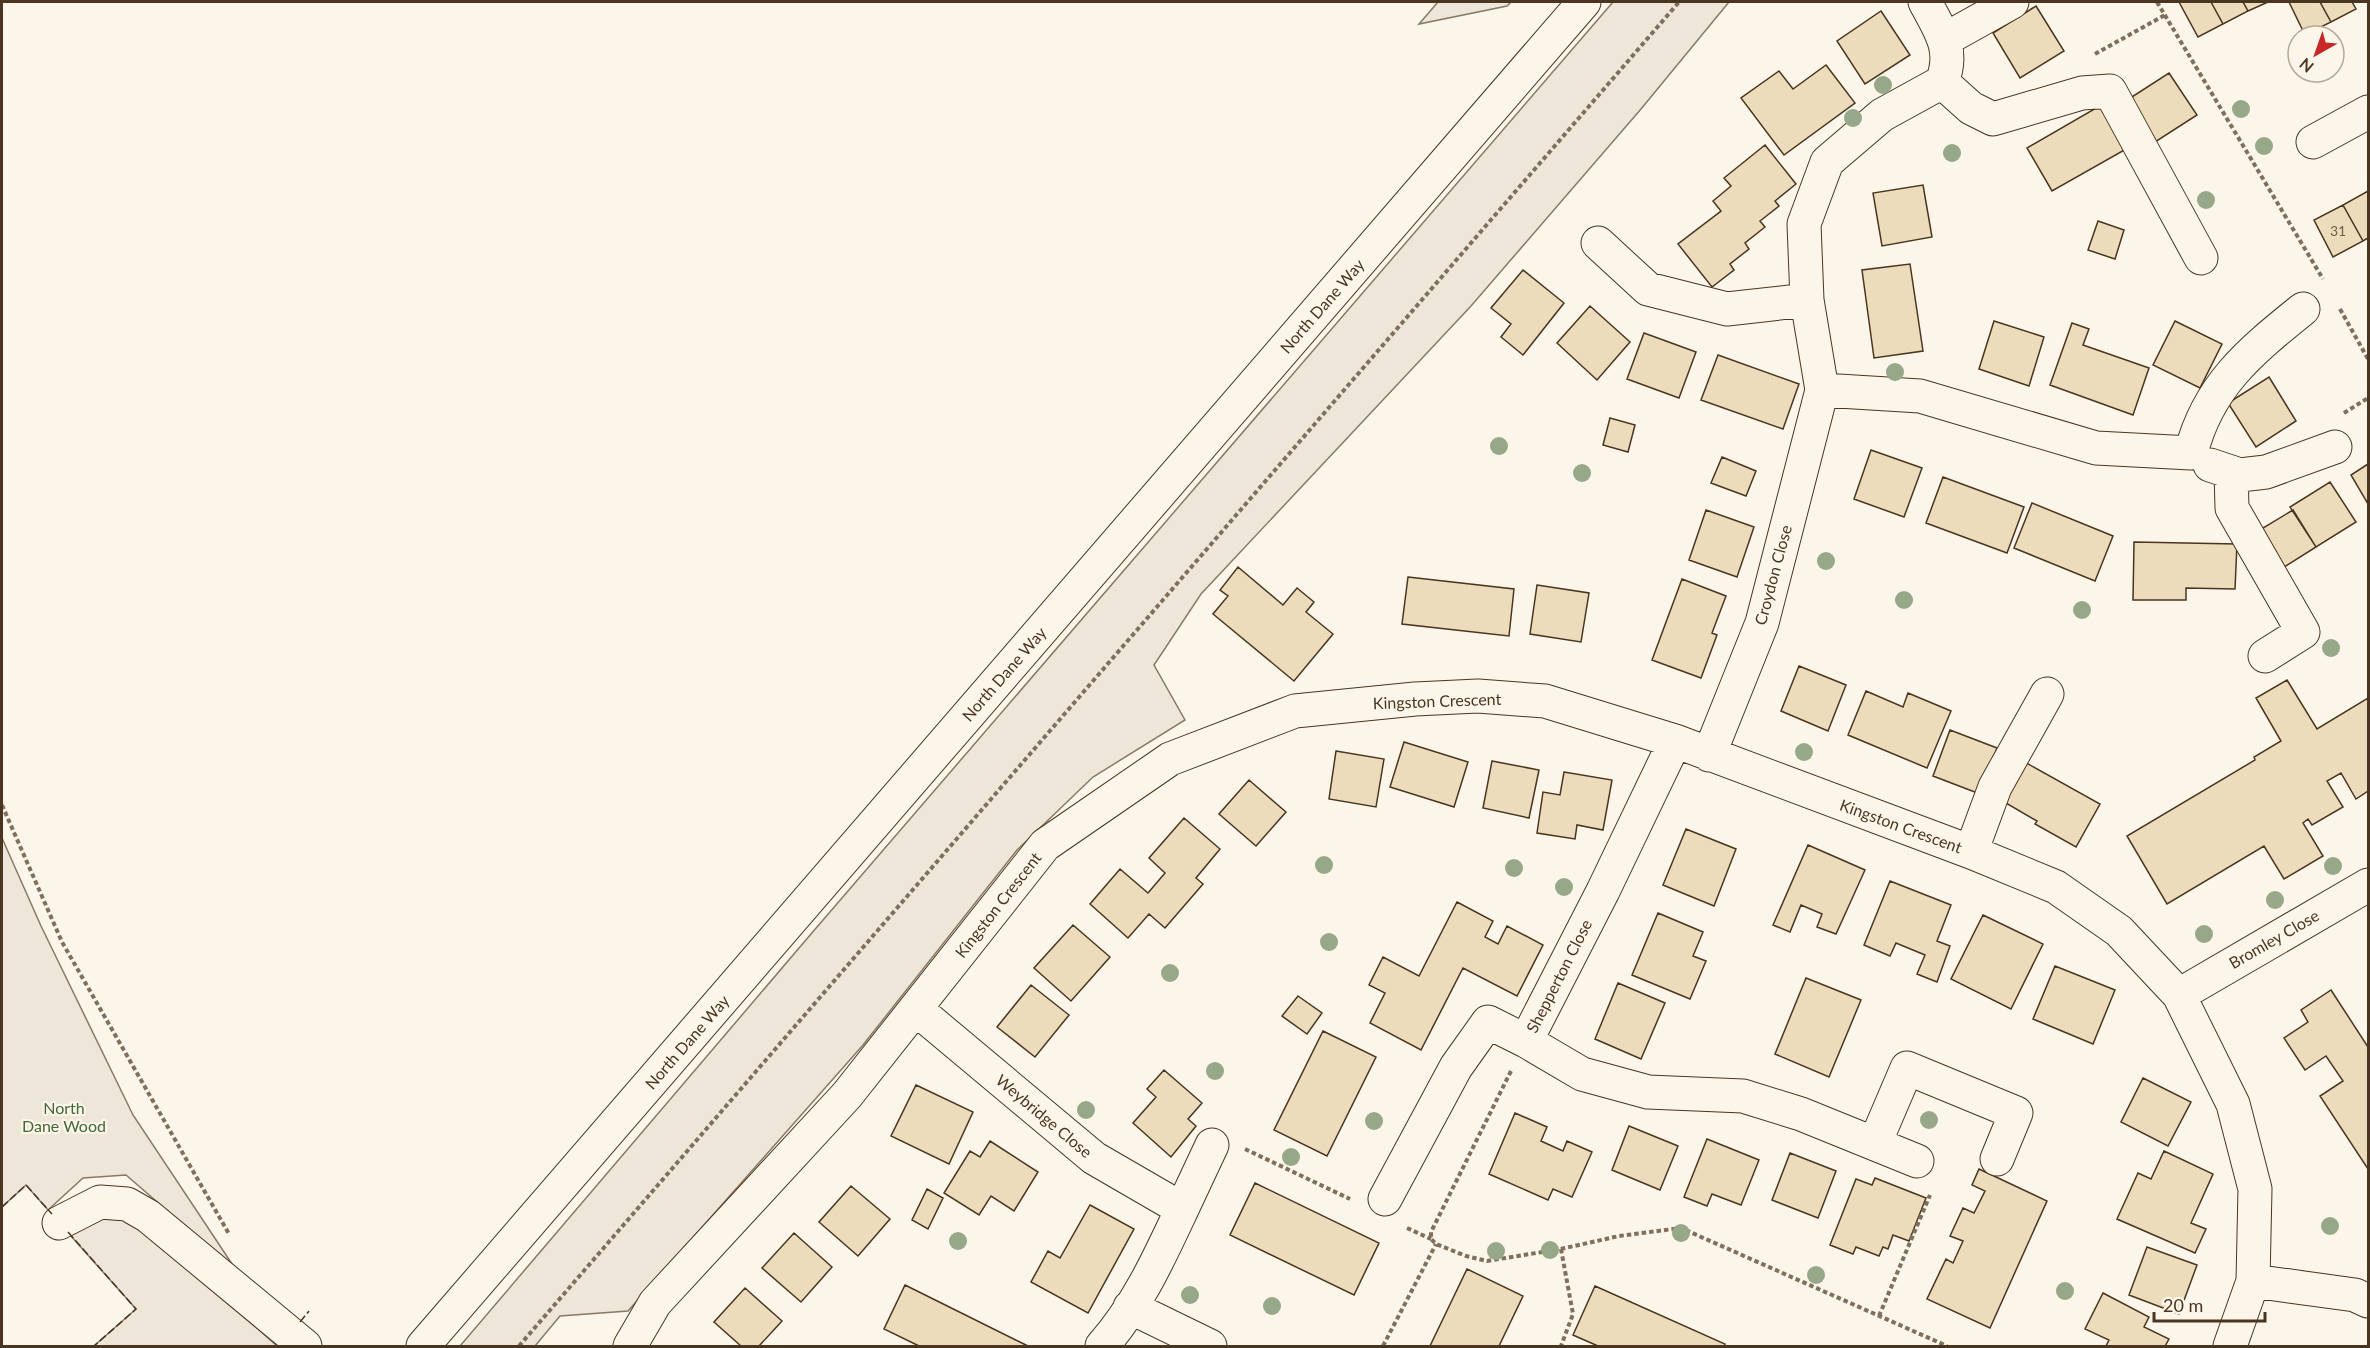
<svg xmlns="http://www.w3.org/2000/svg" width="2370" height="1348" font-family="Lato,sans-serif">
<style>
.green{fill:#ede6d9;stroke:#887966;stroke-width:1.5}
.building{fill:#ecdcbc;stroke:#4a3520;stroke-width:1.5}
.lines{fill:none;stroke-linecap:round;stroke-linejoin:round}
.minor-casing{stroke:#4a3520;stroke-width:35}
.path{stroke:#7f6f5c;stroke-width:4;stroke-dasharray:4.5 3;stroke-linecap:butt}
.minor{stroke:#fbf6e9;stroke-width:33}
.fence{stroke:#4a3520;stroke-width:1.5;stroke-dasharray:8 3;stroke-linecap:butt}
.tree{fill:#96a887}
.labels{text-anchor:middle;stroke-width:4.5;stroke-linejoin:round;paint-order:stroke}
.number-label{font-size:14px;fill:#725f47}
.street-label{font-size:16px;fill:#4a3520;stroke:#fbf6e9}
.park-label{font-size:16px;fill:#436837;stroke:#fbf6e9}
</style>
<rect width="100%" height="100%" fill="#fbf6e9"/>
<path class="green" d="M 1438,2 L 1511,2 L 1507,6 L 1419,24 Z
M 1613,2 L 1729,2 L 1641,109 L 1471,306 L 1201,594 L 1154,665 L 1185,720 L 1093,777 L 1017,850 L 863,1045 L 628,1311 L 560,1316 L 535,1346 L 460,1346 L 811,934 Z
M 2,838 L 41,926 L 133,1115 L 236,1270 L 126,1175 L 83,1178 L 48,1210 L 26,1185 L 2,1207 Z
M 112,1214 L 143,1227 L 277,1346 L 94,1346 L 136,1309 L 70,1235 Z"/>
<path class="building" d="M 2179,2 L 2211,2 L 2223,24 L 2198,37 Z
M 2211,2 L 2243,2 L 2248,11 L 2223,24 Z
M 2243,2 L 2268,2 L 2248,11 Z
M 2289,2 L 2320,2 L 2331,22 L 2305,35 Z
M 2320,2 L 2352,2 L 2356,9 L 2331,22 Z
M 2036,6 L 2064,51 L 2020,78 L 1993,33 Z
M 1881,11 L 1910,55 L 1865,84 L 1837,41 Z
M 1826,65 L 1855,103 L 1784,155 L 1741,98 L 1779,71 L 1793,89 Z
M 2169,73 L 2197,115 L 2152,144 L 2124,102 Z
M 2103,104 L 2128,148 L 2052,191 L 2027,148 Z
M 1765,145 L 1796,184 L 1775,201 L 1779,206 L 1760,221 L 1765,227 L 1745,243 L 1749,249 L 1730,264 L 1734,270 L 1712,287 L 1678,244 L 1721,211 L 1713,201 L 1731,186 L 1724,178 Z
M 1923,185 L 1932,237 L 1882,246 L 1873,193 Z
M 2368,191 L 2368,238 L 2363,241 L 2343,205 Z
M 2343,205 L 2363,241 L 2333,257 L 2314,220 Z
M 2098,221 L 2124,230 L 2115,259 L 2088,250 Z
M 1910,264 L 1923,351 L 1874,358 L 1862,270 Z
M 1523,270 L 1564,303 L 1523,355 L 1501,337 L 1511,324 L 1491,308 Z
M 1590,306 L 1630,342 L 1597,380 L 1557,343 Z
M 1994,321 L 2044,337 L 2029,386 L 1979,369 Z
M 2175,321 L 2222,344 L 2200,388 L 2153,365 Z
M 2072,323 L 2089,329 L 2083,345 L 2149,368 L 2133,415 L 2050,385 Z
M 1644,333 L 1696,352 L 1679,398 L 1627,379 Z
M 1718,355 L 1799,384 L 1783,429 L 1701,400 Z
M 2269,377 L 2296,421 L 2256,447 L 2228,403 Z
M 1610,418 L 1635,425 L 1628,452 L 1603,445 Z
M 1871,450 L 1922,468 L 1904,517 L 1854,499 Z
M 1722,457 L 1756,471 L 1746,496 L 1711,483 Z
M 2368,464 L 2368,504 L 2351,475 Z
M 1943,477 L 2024,507 L 2007,553 L 1926,523 Z
M 2330,482 L 2356,522 L 2316,547 L 2290,507 Z
M 2032,503 L 2113,536 L 2095,581 L 2014,548 Z
M 1706,510 L 1754,527 L 1737,577 L 1689,560 Z
M 2293,510 L 2316,547 L 2281,569 L 2258,531 Z
M 2134,542 L 2237,544 L 2235,589 L 2186,588 L 2186,600 L 2133,600 Z
M 1238,567 L 1283,605 L 1297,588 L 1314,602 L 1306,612 L 1333,634 L 1294,681 L 1213,614 L 1228,596 L 1220,590 Z
M 1408,577 L 1514,589 L 1509,636 L 1402,624 Z
M 1682,579 L 1726,596 L 1712,633 L 1717,635 L 1701,678 L 1652,660 Z
M 1537,585 L 1589,593 L 1581,642 L 1530,634 Z
M 1799,666 L 1846,685 L 1828,731 L 1781,711 Z
M 2287,680 L 2317,729 L 2368,698 L 2368,791 L 2356,799 L 2341,773 L 2327,781 L 2343,807 L 2312,825 L 2308,819 L 2303,823 L 2323,856 L 2284,879 L 2264,846 L 2167,904 L 2127,836 L 2255,760 L 2254,757 L 2281,741 L 2256,698 Z
M 1866,691 L 1903,707 L 1908,693 L 1951,711 L 1927,768 L 1848,735 Z
M 1950,730 L 1997,748 L 1980,794 L 1933,776 Z
M 1404,742 L 1468,762 L 1454,807 L 1390,787 Z
M 1336,751 L 1384,759 L 1376,807 L 1329,799 Z
M 2021,760 L 2100,804 L 2076,847 L 2035,824 L 2037,821 L 1999,799 Z
M 1492,761 L 1539,770 L 1529,818 L 1483,808 Z
M 1564,772 L 1612,780 L 1603,830 L 1577,825 L 1575,839 L 1537,833 L 1543,792 L 1560,795 Z
M 1249,780 L 1286,812 L 1256,846 L 1219,814 Z
M 1184,818 L 1220,849 L 1196,878 L 1203,884 L 1165,928 L 1149,914 L 1128,938 L 1090,904 L 1120,869 L 1148,893 L 1165,873 L 1149,858 Z
M 1686,829 L 1736,849 L 1714,906 L 1663,885 Z
M 1808,845 L 1865,870 L 1836,934 L 1817,927 L 1822,914 L 1801,905 L 1790,932 L 1773,925 Z
M 1890,881 L 1951,905 L 1937,941 L 1950,946 L 1937,982 L 1917,974 L 1925,955 L 1896,943 L 1890,956 L 1864,945 Z
M 1457,902 L 1493,921 L 1485,937 L 1498,944 L 1507,926 L 1543,945 L 1517,996 L 1463,968 L 1421,1050 L 1370,1023 L 1385,993 L 1369,985 L 1383,957 L 1419,976 Z
M 1658,913 L 1703,932 L 1693,956 L 1706,961 L 1690,999 L 1632,975 Z
M 1983,915 L 2043,944 L 2011,1009 L 1951,979 Z
M 1073,925 L 1110,957 L 1071,1001 L 1034,968 Z
M 2055,966 L 2115,990 L 2093,1044 L 2033,1019 Z
M 1806,978 L 1861,1000 L 1829,1077 L 1775,1054 Z
M 1618,983 L 1665,1003 L 1641,1059 L 1595,1039 Z
M 1031,985 L 1069,1015 L 1035,1057 L 997,1027 Z
M 2331,990 L 2368,1047 L 2368,1169 L 2320,1096 L 2343,1081 L 2326,1056 L 2305,1070 L 2284,1038 L 2308,1022 L 2301,1010 Z
M 1298,996 L 1322,1013 L 1307,1034 L 1282,1016 Z
M 1323,1031 L 1376,1057 L 1327,1156 L 1274,1130 Z
M 1164,1070 L 1202,1103 L 1188,1119 L 1196,1126 L 1171,1157 L 1133,1123 L 1156,1097 L 1147,1089 Z
M 2143,1078 L 2191,1102 L 2168,1146 L 2121,1122 Z
M 916,1085 L 973,1112 L 949,1164 L 891,1136 Z
M 1515,1113 L 1547,1127 L 1541,1141 L 1563,1151 L 1567,1141 L 1592,1152 L 1572,1197 L 1553,1189 L 1548,1200 L 1489,1174 Z
M 1629,1126 L 1678,1146 L 1660,1190 L 1612,1170 Z
M 1707,1139 L 1759,1160 L 1741,1205 L 1712,1194 L 1707,1206 L 1684,1197 Z
M 990,1141 L 1038,1172 L 1014,1211 L 991,1196 L 979,1215 L 944,1193 L 970,1151 L 980,1157 Z
M 2164,1151 L 2213,1174 L 2191,1223 L 2206,1229 L 2195,1253 L 2117,1219 L 2138,1173 L 2151,1179 Z
M 1790,1153 L 1836,1171 L 1818,1218 L 1772,1200 Z
M 1979,1169 L 2047,1201 L 1990,1328 L 1927,1299 L 1946,1259 L 1953,1263 L 1963,1241 L 1950,1236 L 1963,1208 L 1974,1213 L 1985,1191 L 1972,1185 Z
M 1875,1178 L 1926,1198 L 1909,1241 L 1893,1235 L 1888,1249 L 1883,1247 L 1879,1256 L 1856,1247 L 1853,1254 L 1830,1245 L 1856,1179 L 1872,1185 Z
M 1255,1183 L 1379,1243 L 1354,1295 L 1230,1235 Z
M 851,1186 L 890,1219 L 858,1256 L 819,1222 Z
M 927,1189 L 943,1198 L 928,1229 L 912,1220 Z
M 1090,1205 L 1134,1229 L 1088,1313 L 1031,1282 L 1048,1251 L 1060,1258 Z
M 794,1233 L 832,1267 L 801,1302 L 762,1268 Z
M 2147,1247 L 2197,1265 L 2179,1314 L 2129,1295 Z
M 1467,1269 L 1523,1296 L 1499,1346 L 1430,1346 Z
M 905,1285 L 1028,1346 L 919,1346 L 884,1329 Z
M 1595,1286 L 1725,1344 L 1724,1346 L 1598,1346 L 1573,1335 Z
M 745,1288 L 782,1321 L 759,1346 L 741,1346 L 714,1322 Z
M 2103,1293 L 2149,1317 L 2144,1327 L 2169,1339 L 2165,1346 L 2106,1346 L 2109,1340 L 2085,1329 Z"/>
<g class="lines">
<defs>
<path id="minor" d="M 1925,2 C 1940,30 1955,50 1942,82
M 1944,40 L 2012,2
M 1942,82 L 1971,108 L 1993,119 L 2082,93 L 2110,91 L 2201,258
M 2313,142 L 2368,112
M 1598,243 L 1648,289 L 1727,309 L 1807,300
M 1822,390 L 1920,396 L 2096,448 L 2191,453
M 2191,453 C 2208,385 2251,351 2303,309
M 2210,465 L 2240,475 L 2266,472 L 2335,447
M 2231,472 L 2232,508 L 2303,632 L 2265,656
M 1675,741 L 1603,891 L 1526,1041 L 1582,1074 L 1648,1092 L 1743,1096 L 1801,1114 L 1917,1161
M 1709,755 L 1762,623 L 1822,390 L 1807,300 L 1804,224 L 1827,162 L 1882,115 L 1942,82
M 1971,852 L 1995,787 L 2047,694
M 2179,995 L 2368,885
M 916,1009 L 1094,1158 L 1182,1209 C 1160,1256 1137,1307 1102,1346
M 1875,1143 L 1907,1068 L 2016,1113 L 1997,1159
M 1385,1199 L 1456,1067 L 1488,1022 L 1526,1041
M 1182,1209 L 1212,1145
M 59,1223 L 100,1202 L 127,1204 L 148,1216 L 305,1346
M 2253,1281 L 2355,1295 L 2368,1301
M 1130,1307 L 1210,1346
M 423,1346 L 1584,2
M 630,1346 L 655,1303 L 847,1095 L 1045,845 L 1170,759 L 1295,711 L 1415,699 L 1478,696 L 1545,701 L 1675,741 L 1971,852 L 2056,887 L 2119,931 L 2179,995 L 2233,1104 L 2255,1189 L 2253,1281 L 2230,1346"/>
</defs>
<use href="#minor" class="minor-casing"/>
<path class="path" d="M 2157,2 L 2323,279
M 2095,54 L 2165,15
M 2340,309 L 2368,359
M 2344,413 L 2368,398
M 2,805 L 62,942 L 229,1234
M 1511,1071 L 1431,1232 L 1431,1239 L 1436,1244 L 1466,1256 L 1487,1261 L 1561,1249 L 1619,1236 L 1681,1228 L 1947,1346
M 1245,1149 L 1350,1199
M 1407,1228 L 1431,1239
M 1561,1249 L 1573,1314 L 1561,1346
M 1879,1316 L 1930,1195
M 519,1346 L 1679,2
M 1383,1346 L 1436,1244"/>
<use href="#minor" class="minor"/>
<path class="fence" d="M 2,1207 L 26,1185 L 52,1214
M 68,1232 L 136,1309 L 94,1346
M 300,1322 L 309,1311"/>
</g>
<g class="tree">
<circle cx="1883" cy="85" r="9"/>
<circle cx="2241" cy="109" r="9"/>
<circle cx="1853" cy="118" r="9"/>
<circle cx="2264" cy="146" r="9"/>
<circle cx="1952" cy="153" r="9"/>
<circle cx="2206" cy="200" r="9"/>
<circle cx="1895" cy="372" r="9"/>
<circle cx="1499" cy="446" r="9"/>
<circle cx="1582" cy="473" r="9"/>
<circle cx="1826" cy="561" r="9"/>
<circle cx="1904" cy="600" r="9"/>
<circle cx="2082" cy="610" r="9"/>
<circle cx="2331" cy="648" r="9"/>
<circle cx="1804" cy="752" r="9"/>
<circle cx="1324" cy="865" r="9"/>
<circle cx="2333" cy="866" r="9"/>
<circle cx="1514" cy="868" r="9"/>
<circle cx="1564" cy="887" r="9"/>
<circle cx="2275" cy="900" r="9"/>
<circle cx="2204" cy="934" r="9"/>
<circle cx="1329" cy="942" r="9"/>
<circle cx="1170" cy="973" r="9"/>
<circle cx="1215" cy="1071" r="9"/>
<circle cx="1086" cy="1110" r="9"/>
<circle cx="1929" cy="1120" r="9"/>
<circle cx="1374" cy="1121" r="9"/>
<circle cx="1291" cy="1157" r="9"/>
<circle cx="2330" cy="1226" r="9"/>
<circle cx="1681" cy="1233" r="9"/>
<circle cx="958" cy="1241" r="9"/>
<circle cx="1550" cy="1250" r="9"/>
<circle cx="1496" cy="1251" r="9"/>
<circle cx="1816" cy="1275" r="9"/>
<circle cx="2065" cy="1291" r="9"/>
<circle cx="1190" cy="1295" r="9"/>
<circle cx="1272" cy="1306" r="9"/>
</g>
<g class="labels">
<g class="number-label">
<text x="2338" y="236">31</text>
</g>
<g class="street-label">
<text transform="translate(1322 306) rotate(-49)" y="6">North Dane Way</text>
<text transform="translate(1773 575) rotate(-75)" y="6">Croydon Close</text>
<text transform="translate(1004 674) rotate(-49)" y="6">North Dane Way</text>
<text transform="translate(1437 701) rotate(-2)" y="6">Kingston Crescent</text>
<text transform="translate(1901 826) rotate(20)" y="6">Kingston Crescent</text>
<text transform="translate(998 905) rotate(-52)" y="6">Kingston Crescent</text>
<text transform="translate(2274 939) rotate(-30)" y="6">Bromley Close</text>
<text transform="translate(1559 976) rotate(-63)" y="6">Shepperton Close</text>
<text transform="translate(687 1042) rotate(-49)" y="6">North Dane Way</text>
<text transform="translate(1044 1116) rotate(40)" y="6">Weybridge Close</text>
</g>
<g class="park-label">
<text x="64" y="1114">North<tspan x="64" dy="18">Dane Wood</tspan></text>
</g>
</g>
<rect width="2370" height="1348" fill="none" stroke="#4a3520" stroke-width="6"/>
<g transform="translate(2316 54) rotate(220)"><circle r="28" fill="#fbf6e9" stroke="#b4a999" stroke-width="1.5"/>
<path d="M0-4.5L10 22L0 15L-10 22Z" fill="#c62828"/>
<text y="-9" font-size="16" font-weight="bold" text-anchor="middle" fill="#4a3520">N</text>
</g>
<path d="M2154 1312v9h111v-9" fill="none" stroke="#4a3520" stroke-width="3"/>
<text x="2163" y="1312" font-size="18" fill="#4a3520" stroke="#fbf6e9" stroke-width="4.5" paint-order="stroke">20 m</text>
</svg>
